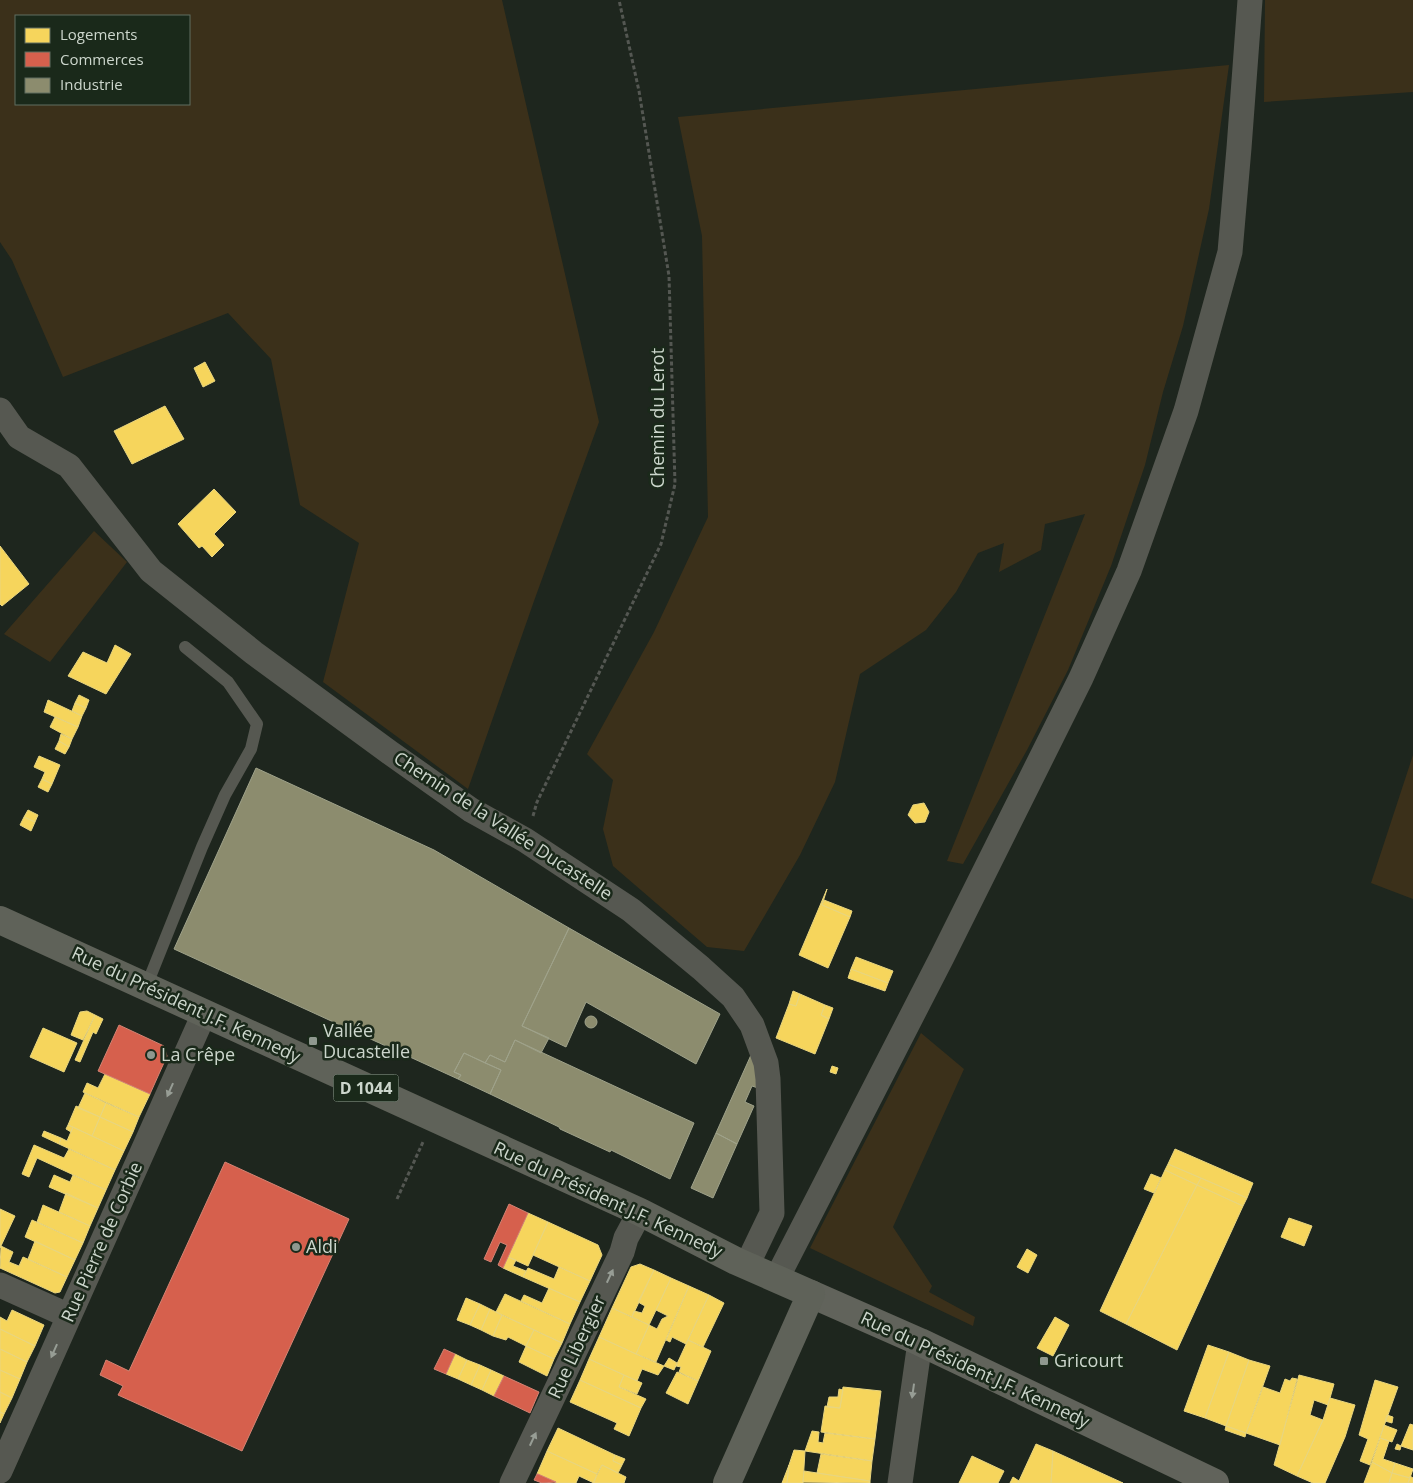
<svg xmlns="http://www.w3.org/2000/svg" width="1413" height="1483" font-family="'Open Sans',sans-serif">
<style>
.green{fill:#3b301a;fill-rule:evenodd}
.homes{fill:#f6d55c;stroke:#e9d57e}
.shops{fill:#d6604d;stroke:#d38373}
.industry{fill:#8c8c6e;stroke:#9fa28a}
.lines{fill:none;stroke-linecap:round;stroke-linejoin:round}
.path{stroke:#545752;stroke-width:3;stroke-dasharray:4 2.5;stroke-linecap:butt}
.service{stroke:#565851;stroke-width:12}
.minor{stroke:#565851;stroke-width:25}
.secondary{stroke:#61635b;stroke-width:28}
.primary{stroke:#5f6259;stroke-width:28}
.oneway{fill:#979d95}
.poi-dot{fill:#8f988f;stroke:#1a291a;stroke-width:2}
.labels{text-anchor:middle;stroke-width:5;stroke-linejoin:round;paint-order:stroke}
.shield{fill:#1a291a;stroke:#97a297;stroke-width:1}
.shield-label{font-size:16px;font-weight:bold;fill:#ccd6cc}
.street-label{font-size:18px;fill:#ccd6cc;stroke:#1a291a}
.poi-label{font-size:18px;fill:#ccd6cc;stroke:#1a291a;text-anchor:start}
</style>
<rect width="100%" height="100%" fill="#1e261e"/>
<path class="green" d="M 0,0 L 502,0 L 599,422 L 534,601 L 468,789 L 323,682 L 359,543 L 300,505 L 271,359 L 228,313 L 63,377 L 12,260 L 0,242 ZM 16,16 L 189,16 L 189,104 L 16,104 Z
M 1265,0 L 1413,0 L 1413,92 L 1264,102 Z
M 1229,65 L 1209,209 L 1183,326 L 1163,392 L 1145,465 L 1111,566 L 1068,670 L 1027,750 L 963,864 L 947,861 L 1085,514 L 1045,524 L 1041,550 L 999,572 L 1004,543 L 978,553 L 956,592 L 926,630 L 860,674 L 835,782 L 800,855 L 744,951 L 707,947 L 613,866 L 603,829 L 613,780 L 587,754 L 654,632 L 708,517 L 702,236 L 678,117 Z
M 94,531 L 127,562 L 50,662 L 4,634 Z
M 1413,755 L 1413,899 L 1371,883 Z
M 921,1033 L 964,1069 L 893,1227 L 932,1286 L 929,1292 L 975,1317 L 973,1326 L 810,1248 Z"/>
<path class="homes" d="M 205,362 L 215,381 L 203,387 L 194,368 Z
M 165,406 L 184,439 L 132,464 L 114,431 Z
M 214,489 L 236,512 L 214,534 L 224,545 L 212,557 L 202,546 L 199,548 L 178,524 Z
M 0,546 L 29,584 L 2,606 L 0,604 Z
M 115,645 L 131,654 L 106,694 L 68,676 L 83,652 L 107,663 Z
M 79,695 L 89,700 L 86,708 L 75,703 Z
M 48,700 L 82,716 L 78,727 L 44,712 Z
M 75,703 L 86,708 L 82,716 L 72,711 Z
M 55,717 L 78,727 L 72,739 L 50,727 Z
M 61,734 L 72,739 L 69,747 L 59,741 Z
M 59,741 L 69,747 L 65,754 L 55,749 Z
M 39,756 L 60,765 L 52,784 L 42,779 L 45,772 L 34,767 Z
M 42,779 L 52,784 L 48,792 L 38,787 Z
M 924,803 L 929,812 L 925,822 L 915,823 L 908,815 L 913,805 Z
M 28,810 L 38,815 L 35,822 L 24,817 Z
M 24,817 L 35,822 L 31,831 L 20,825 Z
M 827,889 L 822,905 L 850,917 L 828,968 L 799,955 Z
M 824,900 L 852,911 L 850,917 L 822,905 Z
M 856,957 L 893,971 L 888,983 L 851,969 Z
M 851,969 L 888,983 L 885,991 L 848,978 Z
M 793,991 L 800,994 L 796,1006 L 789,1004 Z
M 800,994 L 825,1005 L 821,1015 L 829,1019 L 815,1054 L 776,1038 L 789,1004 L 796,1006 Z
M 825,1005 L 833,1008 L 829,1019 L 821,1015 Z
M 87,1011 L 95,1015 L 83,1040 L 71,1035 L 80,1012 Z
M 95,1015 L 103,1019 L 96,1034 L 93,1032 L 80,1062 L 75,1060 Z
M 43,1028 L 77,1043 L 64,1072 L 30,1057 Z
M 832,1066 L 838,1068 L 836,1074 L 830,1072 Z
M 105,1074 L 150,1094 L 139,1117 L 83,1092 L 87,1083 L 98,1088 Z
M 85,1093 L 106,1103 L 100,1117 L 78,1108 Z
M 106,1103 L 139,1117 L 133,1132 L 100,1117 Z
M 76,1106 L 100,1117 L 92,1136 L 68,1125 Z
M 100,1117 L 133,1132 L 124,1151 L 92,1136 Z
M 68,1125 L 73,1127 L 71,1132 L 66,1129 Z
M 73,1127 L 124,1151 L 115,1170 L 59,1144 L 61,1138 L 67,1141 Z
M 44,1131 L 61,1138 L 59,1144 L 42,1136 Z
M 34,1145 L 64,1158 L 69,1149 L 115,1170 L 106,1190 L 37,1158 L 29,1177 L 22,1174 Z
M 1175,1149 L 1253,1183 L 1247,1198 L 1168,1164 Z
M 1168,1164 L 1201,1178 L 1197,1185 L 1165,1170 Z
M 1165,1170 L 1197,1185 L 1126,1324 L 1100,1311 Z
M 1151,1174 L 1161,1178 L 1154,1193 L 1144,1189 Z
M 54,1175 L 70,1182 L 73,1175 L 106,1190 L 98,1208 L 49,1187 Z
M 1201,1178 L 1247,1198 L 1243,1206 L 1197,1185 Z
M 1197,1185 L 1243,1206 L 1177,1350 L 1126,1324 Z
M 66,1193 L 98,1208 L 90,1226 L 59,1212 Z
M 43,1205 L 90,1226 L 83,1243 L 37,1222 Z
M 0,1209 L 15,1216 L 0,1248 Z
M 528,1213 L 548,1222 L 528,1266 L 508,1257 Z
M 1289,1218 L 1312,1226 L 1304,1246 L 1281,1237 Z
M 32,1220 L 83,1243 L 75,1260 L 25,1237 Z
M 548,1222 L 598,1245 L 602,1255 L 590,1281 L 533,1255 Z
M 35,1241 L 75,1260 L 67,1277 L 28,1259 Z
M 1,1246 L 13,1252 L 9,1262 L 19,1266 L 23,1257 L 67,1277 L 60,1292 L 55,1293 L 0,1268 Z
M 1027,1249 L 1037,1255 L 1028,1273 L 1017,1267 Z
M 508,1257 L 516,1260 L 513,1266 L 526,1271 L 523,1277 L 503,1268 Z
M 640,1264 L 654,1270 L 632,1317 L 612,1308 L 631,1267 Z
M 559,1267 L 590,1281 L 580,1302 L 523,1277 L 528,1268 L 554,1279 Z
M 654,1270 L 671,1278 L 649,1325 L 632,1317 L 634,1311 L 642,1313 L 645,1306 L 638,1302 Z
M 671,1278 L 689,1286 L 656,1362 L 636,1354 L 649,1325 L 657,1329 L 662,1319 L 668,1316 L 656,1310 Z
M 689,1286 L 709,1295 L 686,1344 L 672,1337 L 670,1342 L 666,1340 Z
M 549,1288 L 580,1302 L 570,1324 L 521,1301 L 524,1295 L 542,1303 Z
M 505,1294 L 570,1324 L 562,1343 L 496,1312 Z
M 709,1295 L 724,1303 L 703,1347 L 688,1340 Z
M 466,1298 L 480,1304 L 470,1325 L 457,1320 Z
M 480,1304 L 490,1309 L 481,1330 L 470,1325 Z
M 612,1308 L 649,1325 L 636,1354 L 599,1337 Z
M 490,1309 L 502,1315 L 493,1336 L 481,1330 Z
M 12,1310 L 44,1325 L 35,1346 L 0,1329 L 0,1317 L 7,1321 Z
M 502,1315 L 534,1330 L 526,1346 L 508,1337 L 506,1340 L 493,1336 Z
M 1055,1317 L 1069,1325 L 1053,1356 L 1037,1348 Z
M 0,1329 L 35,1346 L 27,1362 L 0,1349 Z
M 534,1330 L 562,1343 L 554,1359 L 526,1346 Z
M 599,1337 L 636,1354 L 664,1366 L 658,1375 L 642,1369 L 637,1381 L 589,1359 Z
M 688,1340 L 711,1351 L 698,1381 L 679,1372 L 681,1367 L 676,1366 Z
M 1208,1345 L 1229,1352 L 1205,1418 L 1184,1411 Z
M 526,1346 L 554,1359 L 547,1376 L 519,1362 Z
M 0,1349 L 27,1362 L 20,1379 L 0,1370 Z
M 1229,1352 L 1249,1360 L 1226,1426 L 1205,1418 Z
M 455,1354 L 467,1360 L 458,1379 L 446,1374 Z
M 669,1358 L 677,1363 L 674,1370 L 664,1366 Z
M 589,1359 L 624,1375 L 619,1387 L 646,1399 L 641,1408 L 580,1380 Z
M 467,1360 L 480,1365 L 471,1385 L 458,1379 Z
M 1249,1360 L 1270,1366 L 1246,1433 L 1226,1426 Z
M 480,1365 L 491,1370 L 482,1390 L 471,1385 Z
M 0,1370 L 20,1379 L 12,1398 L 0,1392 Z
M 491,1370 L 504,1376 L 494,1396 L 482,1390 Z
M 677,1372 L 698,1381 L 688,1404 L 666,1393 Z
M 624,1375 L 642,1383 L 637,1394 L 619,1387 Z
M 1299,1375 L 1334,1384 L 1328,1405 L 1314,1400 L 1310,1415 L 1323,1420 L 1297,1476 L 1274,1465 Z
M 1292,1378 L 1297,1379 L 1280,1445 L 1246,1433 L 1263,1387 L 1280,1393 L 1285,1379 L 1290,1381 Z
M 580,1380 L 641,1408 L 629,1436 L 614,1429 L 617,1423 L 570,1402 Z
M 1375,1380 L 1398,1387 L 1370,1465 L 1360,1461 L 1368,1439 L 1359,1435 Z
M 843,1387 L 881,1391 L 875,1439 L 821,1432 L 825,1406 L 840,1408 Z
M 839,1389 L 843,1390 L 840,1408 L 827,1407 L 829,1397 L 838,1397 Z
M 0,1392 L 12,1398 L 4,1414 L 0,1412 Z
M 1330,1398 L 1355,1405 L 1345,1437 L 1325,1483 L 1313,1483 L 1297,1476 L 1323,1420 Z
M 0,1412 L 4,1414 L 0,1423 Z
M 1387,1415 L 1393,1417 L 1392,1423 L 1385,1421 Z
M 1410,1424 L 1413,1425 L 1413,1450 L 1401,1446 Z
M 1384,1425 L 1397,1430 L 1392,1442 L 1380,1438 Z
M 1226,1426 L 1246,1433 L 1245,1437 L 1225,1430 Z
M 558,1428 L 615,1455 L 613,1461 L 622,1465 L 618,1473 L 602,1465 L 597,1474 L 547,1451 Z
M 812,1431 L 819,1432 L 818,1442 L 823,1443 L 825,1433 L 875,1439 L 872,1461 L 805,1451 Z
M 1380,1438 L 1389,1441 L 1383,1459 L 1395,1463 L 1392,1473 L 1372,1462 Z
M 1036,1444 L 1053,1451 L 1051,1483 L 1018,1483 Z
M 1397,1444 L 1401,1446 L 1400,1450 L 1395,1449 Z
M 794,1450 L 805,1451 L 803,1483 L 787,1483 L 789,1465 Z
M 547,1451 L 597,1474 L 594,1483 L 579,1476 L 576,1483 L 557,1483 L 537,1474 Z
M 1053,1451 L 1123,1483 L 1051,1483 Z
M 821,1454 L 872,1461 L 870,1481 L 817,1473 Z
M 615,1455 L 625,1459 L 622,1465 L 613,1461 Z
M 972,1456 L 1004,1471 L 998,1483 L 959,1483 Z
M 1372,1462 L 1392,1473 L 1389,1483 L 1364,1483 Z
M 1395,1463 L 1413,1469 L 1410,1478 L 1392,1473 Z
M 602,1465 L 626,1477 L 624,1483 L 593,1483 Z
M 789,1465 L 787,1483 L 782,1483 Z
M 804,1471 L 870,1481 L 870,1483 L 803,1482 Z
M 1392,1473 L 1410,1478 L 1408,1483 L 1389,1483 Z
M 1410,1476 L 1413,1478 L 1413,1483 L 1408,1483 Z
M 1013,1477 L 1019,1481 L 1018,1483 L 1010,1483 Z"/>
<path class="shops" d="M 119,1025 L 164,1046 L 167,1056 L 150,1094 L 98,1071 Z
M 225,1162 L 349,1219 L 242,1451 L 118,1395 L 123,1386 L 100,1375 L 106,1360 L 129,1371 Z
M 509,1204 L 528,1213 L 503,1268 L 498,1265 L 507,1245 L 500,1242 L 491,1262 L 484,1259 Z
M 444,1349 L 455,1354 L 446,1374 L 434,1369 Z
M 504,1376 L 539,1392 L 530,1413 L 494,1396 Z
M 537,1474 L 538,1474 L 556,1482 L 542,1483 L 534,1480 Z"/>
<path class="industry" d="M 256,768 L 434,850 L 569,928 L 522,1026 L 549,1038 L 541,1053 L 515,1040 L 505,1062 L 490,1055 L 485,1063 L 464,1053 L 454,1072 L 461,1075 L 458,1079 L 174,949 Z
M 569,928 L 720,1014 L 696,1064 L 586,1002 L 566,1047 L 522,1026 Z
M585 1022a6 6 0 1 1 12 0a6 6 0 1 1-12 0Z
M 515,1040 L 694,1123 L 670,1179 L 611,1150 L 610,1152 L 560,1129 L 559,1127 L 490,1094 L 501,1070 L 485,1063 L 490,1055 L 505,1062 Z
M 464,1053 L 501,1070 L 490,1094 L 458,1079 L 461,1075 L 454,1072 Z
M 751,1055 L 757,1058 L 758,1088 L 752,1086 L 745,1102 L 754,1106 L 737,1144 L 716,1133 Z
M 716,1133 L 737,1144 L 713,1198 L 691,1188 Z"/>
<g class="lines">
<path class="path" d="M 533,816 L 537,802 L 661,544 L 675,484 L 669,276 L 639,91 L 619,0
M 397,1199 L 423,1142"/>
<path class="service" d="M 146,987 L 202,847 L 225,795 L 251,749 L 257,724 L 228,682 L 185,647"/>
<path class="minor" d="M 0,410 L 19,437 L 69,466 L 151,571 L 254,653 L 389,752 L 471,810 L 525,840 L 631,910 L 701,968 L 733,997 L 752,1025 L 766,1063 L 768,1079 L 772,1213 L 747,1265
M 777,1278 L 942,957 L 1081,678 L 1129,571 L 1186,411 L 1230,252 L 1239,148 L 1250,0
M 0,1285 L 69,1316
M 0,1471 L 204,1014
M 512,1483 L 622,1252 L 626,1238 L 640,1212
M 900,1483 L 920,1342"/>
<path class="secondary" d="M 811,1294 L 920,1342 L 1215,1483"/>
<path class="primary" d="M 0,920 L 640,1212 L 736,1261 L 811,1294 L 727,1483"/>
</g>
<defs><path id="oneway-solid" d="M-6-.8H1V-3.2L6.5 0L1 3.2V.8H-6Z" transform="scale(1.25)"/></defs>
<g class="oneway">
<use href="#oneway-solid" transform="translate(170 1090) rotate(114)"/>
<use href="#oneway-solid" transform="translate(610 1276) rotate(-65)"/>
<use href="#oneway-solid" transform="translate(54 1351) rotate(114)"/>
<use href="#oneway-solid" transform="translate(913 1391) rotate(98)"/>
<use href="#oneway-solid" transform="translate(533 1439) rotate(-65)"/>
</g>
<g class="poi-dot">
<rect x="308" y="1036" width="10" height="10" rx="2.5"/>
<circle cx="151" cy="1055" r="5"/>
<circle cx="296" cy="1247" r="5"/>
<rect x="1039" y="1356" width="10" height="10" rx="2.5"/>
</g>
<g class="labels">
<rect class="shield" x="333.5" y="1074.5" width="65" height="27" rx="4"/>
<g class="shield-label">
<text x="366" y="1094">D 1044</text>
</g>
<g class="street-label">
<text transform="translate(658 418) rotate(-90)" y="6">Chemin du Lerot</text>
<text transform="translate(503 826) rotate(33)" y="6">Chemin de la Vallée Ducastelle</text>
<text transform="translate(186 1005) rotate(25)" y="6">Rue du Président J.F. Kennedy</text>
<text transform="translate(608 1200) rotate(25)" y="6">Rue du Président J.F. Kennedy</text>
<text transform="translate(102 1242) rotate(-66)" y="6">Rue Pierre de Corbie</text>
<text transform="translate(577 1347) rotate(-65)" y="6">Rue Libergier</text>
<text transform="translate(975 1370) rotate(25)" y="6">Rue du Président J.F. Kennedy</text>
</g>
<g class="poi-label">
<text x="323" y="1037">Vallée<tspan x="323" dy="21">Ducastelle</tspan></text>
<text x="161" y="1061">La Crêpe</text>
<text x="306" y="1253">Aldi</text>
<text x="1054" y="1367">Gricourt</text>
</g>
</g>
<rect x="15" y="15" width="175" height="90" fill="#1a291a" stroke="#616e61"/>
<rect x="25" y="28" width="25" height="15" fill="#f6d55c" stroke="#616e61"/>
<text x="60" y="40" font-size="15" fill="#ccd6cc">Logements</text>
<rect x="25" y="52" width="25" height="15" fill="#d6604d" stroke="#616e61"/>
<text x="60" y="65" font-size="15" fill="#ccd6cc">Commerces</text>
<rect x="25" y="78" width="25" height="15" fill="#8c8c6e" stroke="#616e61"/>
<text x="60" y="90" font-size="15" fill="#ccd6cc">Industrie</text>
</svg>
